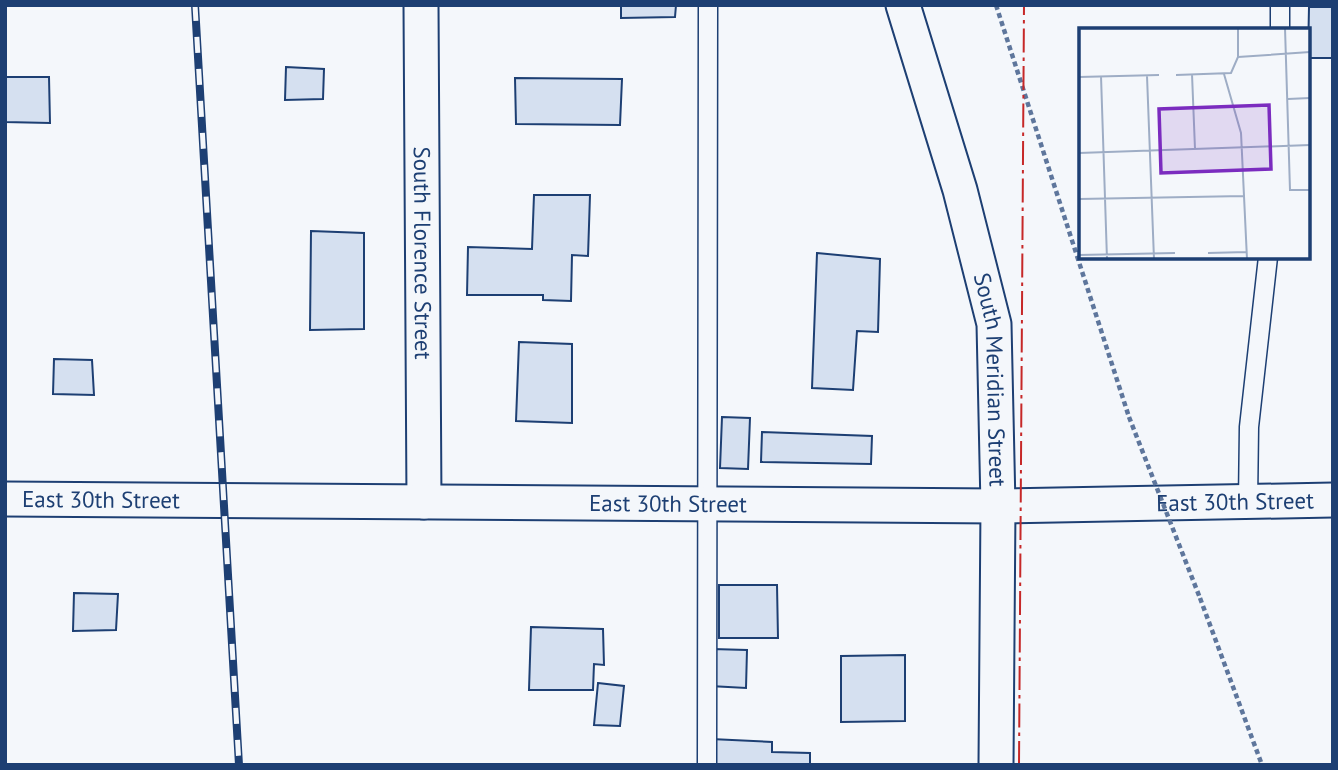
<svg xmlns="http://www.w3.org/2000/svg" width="1338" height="770" font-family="'PT Sans',sans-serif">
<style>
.building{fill:#d5e0f0;stroke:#1d3f73;stroke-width:2}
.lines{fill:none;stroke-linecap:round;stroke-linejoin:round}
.lane-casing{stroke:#1d3f73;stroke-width:21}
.street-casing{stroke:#1d3f73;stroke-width:37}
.path{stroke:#5e769c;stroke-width:4.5;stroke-dasharray:5 3.5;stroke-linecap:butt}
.lane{stroke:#f4f7fb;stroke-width:18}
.street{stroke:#f4f7fb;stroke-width:33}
.rail-casing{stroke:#1d3f73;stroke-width:8}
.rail{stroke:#f4f7fb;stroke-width:5;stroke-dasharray:16;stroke-linecap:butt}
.path-bridge{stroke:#5e769c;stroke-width:4.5;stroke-dasharray:5 3.5;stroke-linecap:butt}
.power{stroke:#c62828;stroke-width:2;stroke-dasharray:24 5 3.5 5;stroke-linecap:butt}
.labels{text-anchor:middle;stroke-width:5;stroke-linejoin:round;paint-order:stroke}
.street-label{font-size:23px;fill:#1d3f73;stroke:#f4f7fb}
.inset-road{fill:none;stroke:#9eadc5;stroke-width:2}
.view{fill:#7b2cbf;fill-opacity:0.15;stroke:#7b2cbf;stroke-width:3.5}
.inset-edge{fill:none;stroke:#1d3f73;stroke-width:3.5}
</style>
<rect width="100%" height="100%" fill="#f4f7fb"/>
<path class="building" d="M 621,5 L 676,5 L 675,17 L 621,18 Z
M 1309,7 L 1333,7 L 1333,58 L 1308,58 Z
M 286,67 L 324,69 L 323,99 L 285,100 Z
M 5,77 L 49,77 L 50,123 L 5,122 Z
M 515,78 L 622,79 L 620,125 L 516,124 Z
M 534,195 L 590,195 L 588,256 L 572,255 L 571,301 L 543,300 L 543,295 L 467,295 L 468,247 L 532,249 Z
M 311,231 L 364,233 L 364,329 L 310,330 Z
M 817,253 L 880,259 L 878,332 L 857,331 L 853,390 L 812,388 Z
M 519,342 L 572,344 L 572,423 L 516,421 Z
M 54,359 L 92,360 L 94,395 L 53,394 Z
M 722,417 L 750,418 L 748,469 L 720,468 Z
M 762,432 L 872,436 L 871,464 L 761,462 Z
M 719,585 L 777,585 L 778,638 L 719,638 Z
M 74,593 L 118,594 L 116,630 L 73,631 Z
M 531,627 L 603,629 L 604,665 L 594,664 L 593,690 L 529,690 Z
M 712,649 L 747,650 L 746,688 L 710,686 Z
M 905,655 L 905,721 L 841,722 L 841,656 Z
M 598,683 L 624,686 L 620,726 L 594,725 Z
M 711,739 L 772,742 L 772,752 L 810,753 L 810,765 L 710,765 Z"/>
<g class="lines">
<defs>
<path id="lane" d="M 1280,5 L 1280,30
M 1248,502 L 1249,427 L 1268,257
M 707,765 L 708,5"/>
<g id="street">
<path id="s1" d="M 421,5 L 424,502"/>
<path id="s2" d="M 903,5 L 960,190 L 994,324 L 998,506 L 996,765"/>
<path id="s3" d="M 5,499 L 998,506 L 1333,500"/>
</g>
</defs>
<use href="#lane" class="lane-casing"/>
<use href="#street" class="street-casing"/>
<path class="path" d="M 996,5 L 1129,417
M 1200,598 L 1262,765"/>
<use href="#lane" class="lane"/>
<use href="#street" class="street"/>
<defs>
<path id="rail" d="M 195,5 L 239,765"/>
</defs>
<use href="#rail" class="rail-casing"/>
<use href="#rail" class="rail"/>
<path class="path-bridge" d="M 1129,417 L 1200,598"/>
<path class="power" d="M 1019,765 L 1024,5"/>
</g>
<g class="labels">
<g class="street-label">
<text dy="8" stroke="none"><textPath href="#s1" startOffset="248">South Florence Street</textPath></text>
<text dy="8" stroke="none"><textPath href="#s2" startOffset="387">South Meridian Street</textPath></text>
<text dy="8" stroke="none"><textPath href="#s3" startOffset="96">East 30th Street</textPath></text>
<text dy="8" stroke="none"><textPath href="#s3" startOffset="1230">East 30th Street</textPath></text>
<text dy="8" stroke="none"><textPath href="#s3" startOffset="663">East 30th Street</textPath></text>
</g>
</g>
<g transform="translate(1079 28)">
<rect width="231" height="231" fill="#f4f7fb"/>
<path class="inset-road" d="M 206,0 L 211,162 L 231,162M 159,29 L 231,24M 113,46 L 116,121M 145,46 L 162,105 L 168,231M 97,47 L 152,45 L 159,29 L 159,0M 22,48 L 28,231M 68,48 L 75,231M 0,49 L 80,47M 209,71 L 231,70M 0,125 L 231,117M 0,171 L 165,168M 129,225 L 168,224M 0,227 L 96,225"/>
<path class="view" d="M 190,77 L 192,141 L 82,145 L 80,81 Z"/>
<rect width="231" height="231" class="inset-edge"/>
</g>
<rect width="1338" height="770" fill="none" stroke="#1d3f73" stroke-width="14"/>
</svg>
